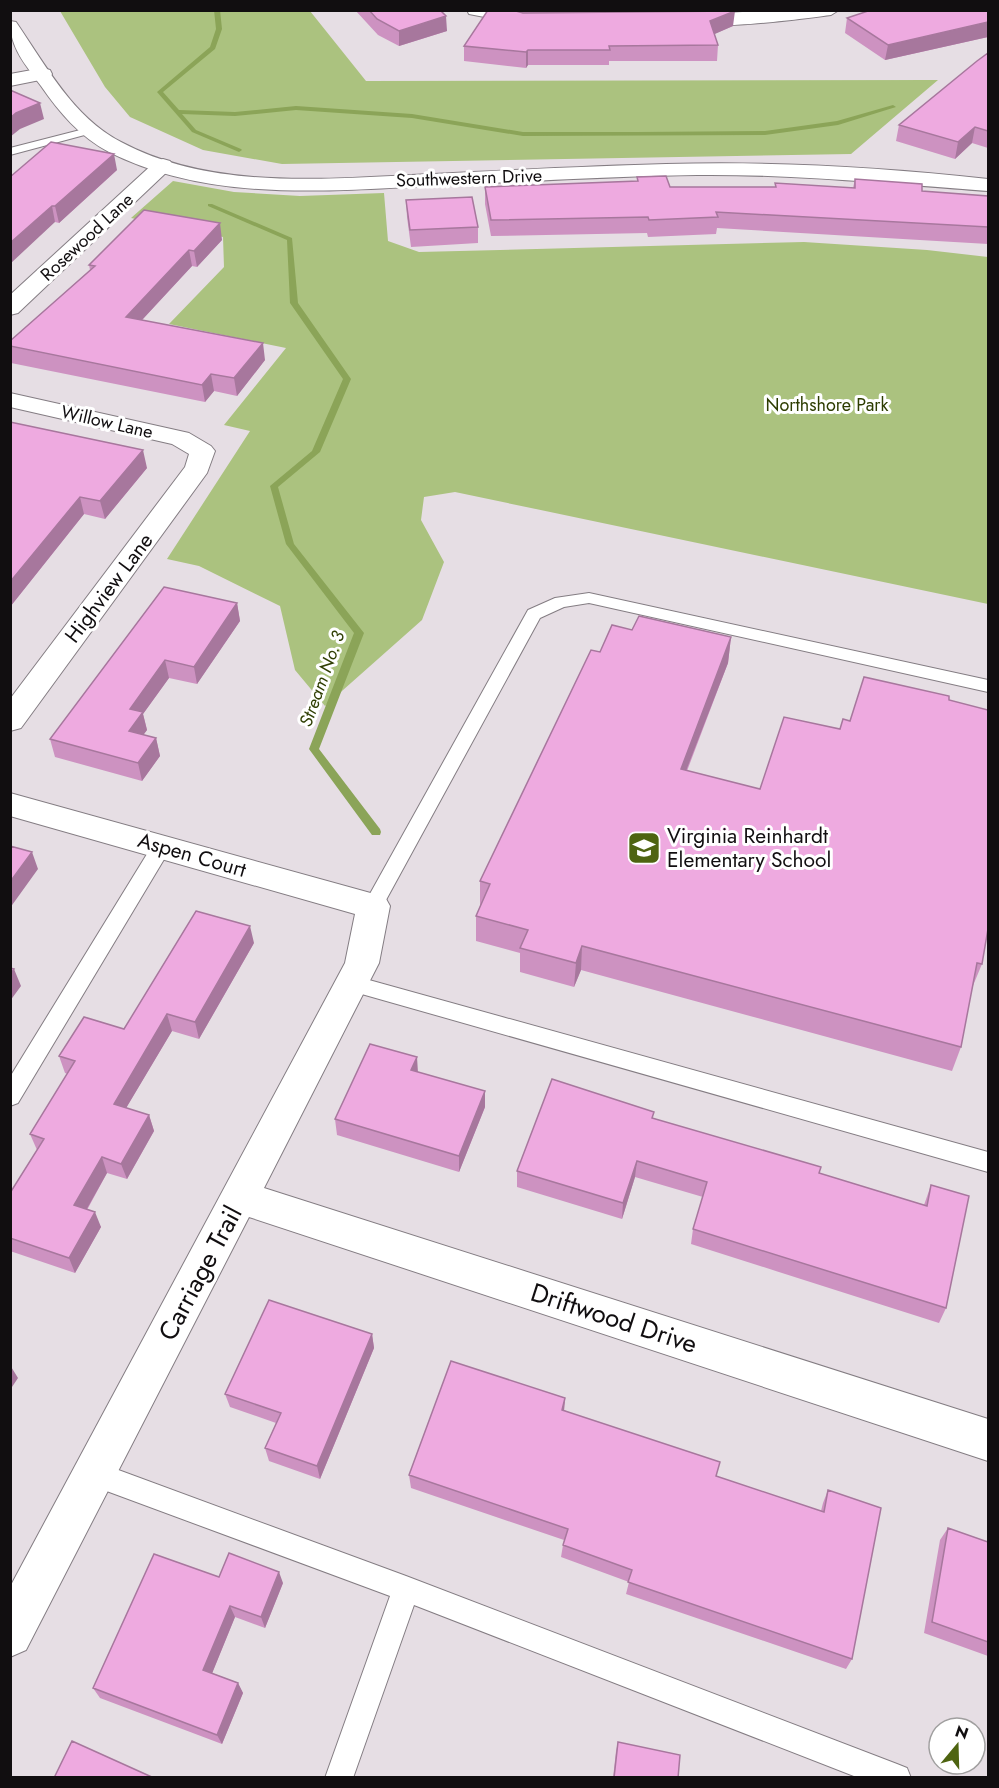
<svg xmlns="http://www.w3.org/2000/svg" width="999" height="1788" font-family="Jost,sans-serif">
<style>
.green{fill:#abc27f}
.lines{fill:none;stroke-linecap:round;stroke-linejoin:round}
.stream{fill:#8ba458;fill-rule:evenodd}
.lane-casing{stroke:#847d83;stroke-width:2}
.street-casing{stroke:#847d83;stroke-width:2}
.secondary-casing{stroke:#847d83;stroke-width:2}
.lane{fill:#fff;fill-rule:evenodd}
.street{fill:#fff;fill-rule:evenodd}
.secondary{fill:#fff;fill-rule:evenodd}
.wall{fill:#cd92c1}
.shaded-wall{fill:#a7779d}
.building{fill:#eeaae0;stroke:#a7779d;stroke-width:1.5}
.labels{text-anchor:middle;stroke-width:6;stroke-linejoin:round;paint-order:stroke}
.far-street-label{font-size:18px;fill:#110e10;stroke:#fff}
.far-park-label{font-size:18px;fill:#2d3c01;stroke:#fff}
.far-water-label{font-size:18px;font-style:italic;fill:#303f04;stroke:#fff}
.street-label{font-size:21px;fill:#110e10;stroke:#fff}
.poi-label{font-size:21px;fill:#110e10;stroke:#fff;text-anchor:start}
.near-street-label{font-size:26px;fill:#110e10;stroke:#fff}
</style>
<rect width="100%" height="100%" fill="#e6dee4"/>
<path class="green" d="M 60,11 L 310,11 L 366,81 L 938,80 L 851,154 L 282,164 L 203,150 L 130,117 L 105,87 Z
M 173,181 L 234,192 L 300,196 L 384,193 L 388,241 L 419,252 L 804,242 L 927,250 L 988,257 L 988,604 L 455,492 L 424,497 L 421,520 L 444,562 L 422,620 L 325,706 L 295,670 L 280,606 L 199,566 L 167,559 L 250,431 L 224,425 L 286,348 L 169,324 L 224,267 L 223,237 L 131,218 Z"/>
<g class="lines">
<path class="stream" d="M 214,10 L 220,10 L 222,29 L 215,49 L 163,92 L 179,110 L 235,112 L 296,106 L 412,114 L 523,132 L 638,132 L 765,131 L 837,121 L 893,105 L 896,107 L 838,125 L 765,135 L 523,136 L 412,118 L 296,110 L 235,116 L 182,114 L 196,130 L 241,149 L 242,150 L 239,152 L 192,132 L 157,92 L 210,47 L 216,29 Z
M 208,204 L 212,204 L 292,238 L 298,303 L 351,379 L 320,452 L 278,487 L 294,544 L 364,633 L 319,749 L 380,829 L 381,832 L 380,835 L 372,835 L 309,749 L 354,633 L 286,544 L 270,486 L 312,451 L 343,379 L 290,303 L 287,240 L 208,206 Z"/>
<defs>
<path id="lane" d="M 88,128 L 94,131 L 92,133 L 10,155 L 10,148 Z
M 589,593 L 988,680 L 988,692 L 589,603 L 564,607 L 540,618 L 380,911 L 373,914 L 366,911 L 363,906 L 366,901 L 528,610 L 555,598 Z
M 162,839 L 169,841 L 172,846 L 169,851 L 18,1103 L 10,1106 L 10,1077 L 155,841 Z
M 351,975 L 988,1152 L 988,1172 L 344,989 L 341,983 L 344,977 Z
M 94,1461 L 406,1576 L 897,1764 L 907,1768 L 911,1778 L 859,1778 L 414,1605 L 353,1778 L 325,1778 L 390,1596 L 85,1483 L 81,1474 L 85,1465 Z"/>
<path id="street" d="M 467,10 L 504,10 L 536,17 L 539,21 L 530,26 L 469,14 Z
M 779,10 L 839,10 L 831,15 C 809,18 691,34 681,20 L 690,15 Z
M 43,68 L 50,70 L 52,74 L 50,78 L 10,86 L 10,74 Z
M 163,159 L 170,161 L 173,165 L 170,169 L 18,313 L 10,315 L 10,295 L 156,161 Z
M 10,393 L 189,433 L 211,446 L 215,451 L 207,473 L 21,728 L 10,731 L 10,699 L 185,467 L 189,454 L 172,444 L 10,407 Z
M 10,793 L 385,897 L 390,906 L 379,963 L 264,1188 L 988,1419 L 988,1461 L 249,1217 L 26,1650 L 10,1657 L 10,1587 L 345,963 L 355,914 L 10,816 Z"/>
<path id="secondary" d="M 10,21 L 16,22 C 46,66 73,117 121,142 C 215,192 331,178 433,174 C 511,170 589,166 666,164 C 774,161 881,167 988,179 L 988,191 C 891,184 795,174 697,175 C 609,176 520,182 432,186 C 325,191 208,202 109,152 C 80,137 59,112 41,86 C 25,64 10,48 10,21 Z"/>
</defs>
<use href="#lane" class="lane-casing"/>
<use href="#street" class="street-casing"/>
<use href="#secondary" class="secondary-casing"/>
<use href="#lane" class="lane"/>
<use href="#street" class="street"/>
<use href="#secondary" class="secondary"/>
</g>
<path class="wall" d="M 355,10 L 440,10 L 447,31 L 399,46 L 378,35 Z
M 488,10 L 694,10 L 602,12 L 733,26 L 714,34 L 718,45 L 717,61 L 609,61 L 609,65 L 528,65 L 526,68 L 464,61 L 464,46 Z
M 988,10 L 988,37 L 885,60 L 845,33 L 847,18 Z
M 988,53 L 988,148 L 972,143 L 955,159 L 896,141 L 899,125 Z
M 117,170 L 59,223 L 55,222 L 10,177 Z
M 637,177 L 670,187 L 775,187 L 775,183 L 853,188 L 855,179 L 922,191 L 988,196 L 988,244 L 717,228 L 716,234 L 648,237 L 647,233 L 491,236 L 485,204 L 485,187 L 637,181 Z
M 406,200 L 478,227 L 478,243 L 411,247 L 407,217 Z
M 222,240 L 197,267 L 192,266 L 142,320 L 265,360 L 237,396 L 214,391 L 205,402 L 11,363 L 10,341 L 90,270 L 89,265 Z
M 10,422 L 147,468 L 105,519 L 84,514 L 10,607 Z
M 237,603 L 240,621 L 197,684 L 169,678 L 143,714 L 147,730 L 143,735 L 156,738 L 160,756 L 142,781 L 55,757 L 50,739 Z
M 632,630 L 731,637 L 728,663 L 687,771 L 760,789 L 850,721 L 949,700 L 982,964 L 972,988 L 961,1047 L 952,1071 L 581,970 L 574,987 L 520,972 L 520,953 L 476,941 L 476,916 L 480,906 L 480,881 L 600,652 Z
M 254,943 L 199,1039 L 172,1031 L 126,1108 L 149,1115 L 154,1131 L 127,1179 L 107,1173 L 87,1210 L 101,1227 L 75,1273 L 10,1251 L 10,1193 L 37,1150 L 30,1134 L 68,1074 L 65,1073 L 59,1056 L 124,1029 Z
M 418,1072 L 485,1107 L 459,1172 L 337,1135 L 335,1119 Z
M 653,1118 L 819,1173 L 924,1205 L 931,1185 L 946,1308 L 939,1323 L 691,1244 L 693,1229 L 703,1197 L 635,1177 L 622,1219 L 517,1187 L 517,1171 Z
M 372,1334 L 374,1348 L 320,1479 L 269,1461 L 265,1448 L 276,1423 L 230,1407 L 225,1394 Z
M 565,1398 L 564,1410 L 716,1476 L 821,1511 L 823,1503 L 828,1490 L 852,1659 L 846,1669 L 626,1594 L 629,1582 L 561,1557 L 563,1545 L 564,1540 L 411,1488 L 409,1475 Z
M 948,1528 L 988,1542 L 988,1656 L 924,1633 L 940,1540 Z
M 219,1577 L 283,1583 L 265,1628 L 235,1617 L 212,1673 L 238,1683 L 243,1693 L 222,1744 L 100,1698 L 93,1688 Z
M 618,1742 L 678,1778 L 613,1778 L 616,1751 Z"/>
<path class="shaded-wall" d="M 735,11 L 733,26 L 708,37 L 710,21 Z
M 446,16 L 447,31 L 399,46 L 399,31 Z
M 988,22 L 988,37 L 885,60 L 888,45 Z
M 528,50 L 528,65 L 526,68 L 526,52 Z
M 40,103 L 44,119 L 20,129 L 10,137 L 10,118 L 16,113 Z
M 975,127 L 972,143 L 955,159 L 958,142 Z
M 114,154 L 117,170 L 59,223 L 55,206 Z
M 52,206 L 55,222 L 10,264 L 10,243 Z
M 220,223 L 222,240 L 197,267 L 194,251 Z
M 189,250 L 192,266 L 129,334 L 126,317 Z
M 263,343 L 265,360 L 237,396 L 234,378 Z
M 211,374 L 214,391 L 205,402 L 202,385 Z
M 143,450 L 147,468 L 105,519 L 100,501 Z
M 80,497 L 84,514 L 10,607 L 10,582 Z
M 237,603 L 240,621 L 197,684 L 194,667 Z
M 731,637 L 728,663 L 677,794 L 681,769 Z
M 165,660 L 169,678 L 143,714 L 147,730 L 133,749 L 129,731 L 130,709 Z
M 156,738 L 160,756 L 142,781 L 138,763 Z
M 32,852 L 38,869 L 10,908 L 10,882 Z
M 250,926 L 254,943 L 199,1039 L 195,1022 Z
M 582,946 L 581,970 L 574,987 L 576,963 Z
M 14,969 L 21,986 L 10,1001 L 10,975 Z
M 167,1014 L 172,1031 L 119,1120 L 114,1104 Z
M 417,1057 L 418,1073 L 411,1070 Z
M 485,1091 L 485,1107 L 459,1172 L 459,1156 Z
M 149,1115 L 154,1131 L 127,1179 L 121,1164 Z
M 102,1157 L 107,1173 L 80,1221 L 74,1205 Z
M 637,1161 L 635,1177 L 622,1219 L 623,1203 Z
M 95,1212 L 101,1227 L 75,1273 L 69,1258 Z
M 372,1334 L 374,1348 L 320,1479 L 317,1466 Z
M 10,1365 L 18,1378 L 10,1390 Z
M 565,1398 L 564,1411 L 562,1410 Z
M 279,1572 L 283,1583 L 265,1628 L 261,1617 Z
M 230,1606 L 235,1617 L 209,1681 L 203,1670 Z
M 238,1683 L 243,1693 L 222,1744 L 217,1735 Z"/>
<path class="building" d="M 369,10 L 440,10 L 446,16 L 399,31 L 377,19 Z
M 488,10 L 512,10 L 523,13 L 735,11 L 710,21 L 718,45 L 609,46 L 610,50 L 528,50 L 526,52 L 464,46 Z
M 871,10 L 988,10 L 988,22 L 888,45 L 847,18 Z
M 988,53 L 988,131 L 975,127 L 958,142 L 899,125 L 977,61 Z
M 10,90 L 40,103 L 16,113 L 10,118 Z
M 51,142 L 114,154 L 55,206 L 52,206 L 10,243 L 10,177 Z
M 666,176 L 670,187 L 776,187 L 775,183 L 855,188 L 855,179 L 922,184 L 922,191 L 988,196 L 988,227 L 716,212 L 718,217 L 649,220 L 648,217 L 491,220 L 485,187 L 638,181 L 637,177 Z
M 472,197 L 478,227 L 410,230 L 406,200 Z
M 144,210 L 220,223 L 194,251 L 189,250 L 126,317 L 263,343 L 234,378 L 211,374 L 202,385 L 10,346 L 10,341 L 95,266 L 89,265 Z
M 10,422 L 143,450 L 100,501 L 80,497 L 10,582 Z
M 164,587 L 237,603 L 194,667 L 165,660 L 130,709 L 143,712 L 129,731 L 156,738 L 138,763 L 50,739 Z
M 639,616 L 731,637 L 681,769 L 760,789 L 784,717 L 840,729 L 843,719 L 850,721 L 864,677 L 949,696 L 949,700 L 988,710 L 988,929 L 982,964 L 977,963 L 961,1047 L 582,946 L 576,963 L 520,948 L 528,930 L 476,916 L 490,884 L 480,881 L 591,650 L 600,652 L 612,625 L 632,630 Z
M 10,846 L 32,852 L 10,882 Z
M 196,911 L 250,926 L 195,1022 L 167,1014 L 114,1104 L 149,1115 L 121,1164 L 102,1157 L 74,1205 L 95,1212 L 69,1258 L 10,1238 L 10,1193 L 44,1139 L 30,1134 L 75,1061 L 59,1056 L 84,1017 L 124,1029 Z
M 10,968 L 14,969 L 10,975 Z
M 370,1044 L 417,1057 L 411,1070 L 485,1091 L 459,1156 L 335,1119 Z
M 552,1079 L 654,1112 L 652,1118 L 821,1167 L 819,1173 L 927,1206 L 931,1185 L 969,1196 L 946,1308 L 693,1229 L 707,1182 L 637,1161 L 623,1203 L 517,1171 Z
M 269,1300 L 372,1334 L 317,1466 L 265,1448 L 281,1413 L 225,1394 Z
M 451,1361 L 565,1398 L 562,1410 L 720,1462 L 716,1476 L 824,1512 L 828,1490 L 881,1508 L 852,1659 L 628,1582 L 632,1570 L 563,1545 L 568,1529 L 409,1475 Z
M 948,1528 L 988,1542 L 988,1642 L 932,1622 Z
M 229,1553 L 279,1572 L 261,1617 L 230,1606 L 203,1670 L 238,1683 L 217,1735 L 93,1688 L 154,1554 L 219,1577 Z
M 72,1741 L 154,1778 L 54,1778 Z
M 618,1742 L 680,1755 L 678,1778 L 614,1778 Z"/>
<defs>
<symbol id="school-square" viewBox="-11 -11 22 22"><rect x="-9" y="-9" width="18" height="18" rx="4" fill="#4e6411" stroke="#fff"/><path d="M0-5L7-2L0 1L-7-2ZM-4 1L0 2.5L4 1V4Q0 6-4 4Z" fill="#fff"/></symbol>
</defs>
<g fill-rule="evenodd">
<use href="#school-square" x="625" y="829" width="38" height="38"/>
</g>
<g class="labels">
<g class="far-street-label">
<text transform="translate(469 178) rotate(-2)" y="6">Southwestern Drive</text>
<text transform="translate(87 237) rotate(-43)" y="6">Rosewood Lane</text>
<text transform="translate(107 422) rotate(13)" y="6">Willow Lane</text>
</g>
<g class="far-park-label">
<text x="827" y="411">Northshore Park</text>
</g>
<g class="far-water-label">
<text transform="translate(322 679) rotate(-70)" y="6">Stream No. 3</text>
</g>
<g class="street-label">
<text transform="translate(109 588) rotate(-53)" y="7">Highview Lane</text>
<text transform="translate(192 855) rotate(16)" y="7">Aspen Court</text>
</g>
<g class="poi-label">
<text x="667" y="843">Virginia Reinhardt<tspan x="667" dy="24">Elementary School</tspan></text>
</g>
<g class="near-street-label">
<text transform="translate(200 1273) rotate(-62)" y="9">Carriage Trail</text>
<text transform="translate(614 1318) rotate(18)" y="9">Driftwood Drive</text>
</g>
</g>
<rect width="999" height="1788" fill="none" stroke="#110e10" stroke-width="24"/>
<g transform="translate(957 1746) rotate(19)"><circle r="28" fill="#ffffff" stroke="#a09f9f" stroke-width="1.5"/>
<path d="M0-4.5L10 22L0 15L-10 22Z" fill="#4e6411"/>
<text y="-9" font-size="16" font-weight="bold" text-anchor="middle" fill="#110e10">N</text>
</g>
</svg>
